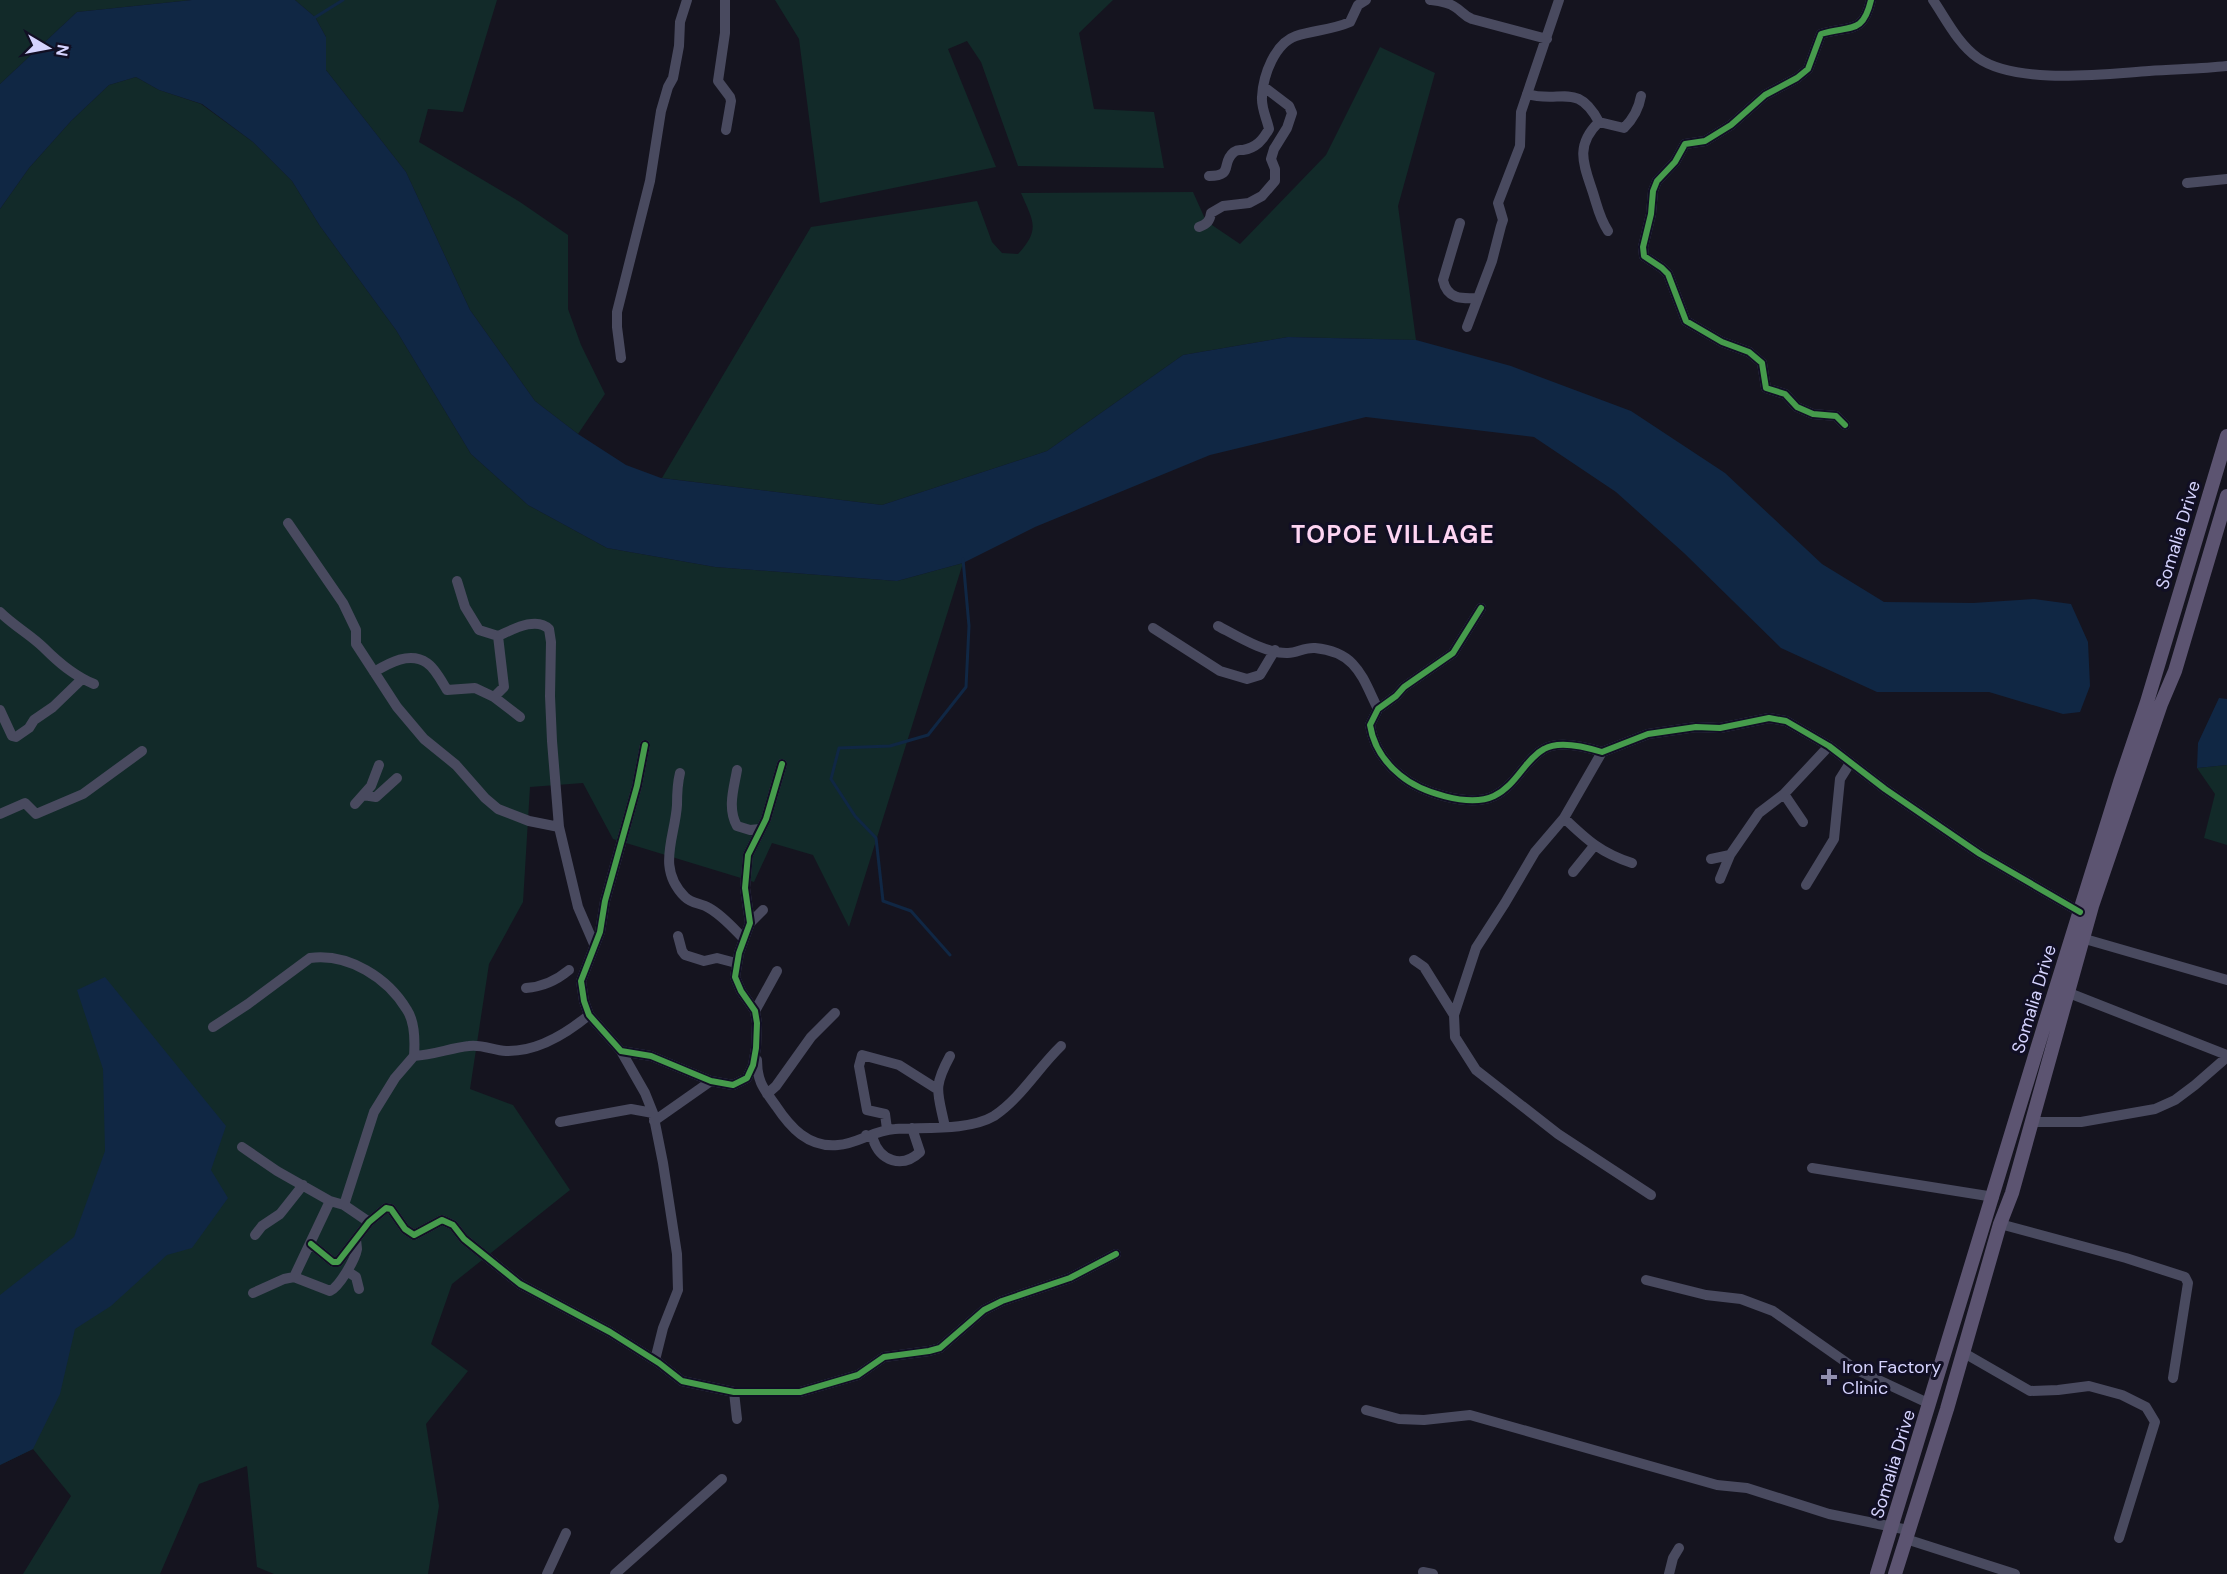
<svg xmlns="http://www.w3.org/2000/svg" width="2227" height="1574" font-family="'DM Sans',sans-serif">
<style>
.green{fill:#122a29}
.water{fill:#102744}
.lines{fill:none;stroke-linecap:round;stroke-linejoin:round}
.stream{stroke:#102744;stroke-width:3}
.minor{stroke:#494a5f;stroke-width:10}
.major{stroke:#5c5471;stroke-width:14}
.cycleway-casing{stroke:#110f24;stroke-width:10}
.cycleway{stroke:#469c4c;stroke-width:6}
.poi-dot{fill:#9290b0;stroke:#110f24;stroke-width:2}
.labels{text-anchor:middle;stroke-width:6;stroke-linejoin:round;paint-order:stroke}
.street-label{font-size:18px;fill:#d5d3fe;stroke:#110f24}
.poi-label{font-size:18px;fill:#d5d3fe;stroke:#110f24;text-anchor:start}
.district-label{font-size:24px;font-weight:bold;letter-spacing:1.5px;fill:#fed5f2;stroke:#110f24}
</style>
<rect width="100%" height="100%" fill="#15141f"/>
<path class="green" d="M 0,0 L 192,0 L 77,12 L 0,84 Z
M 295,0 L 497,0 L 463,112 L 428,109 L 419,142 L 520,202 L 568,235 L 568,309 L 581,345 L 605,394 L 578,434 L 535,401 L 470,310 L 406,172 L 326,70 L 326,37 L 315,17 Z
M 775,0 L 1113,0 L 1079,33 L 1094,109 L 1154,112 L 1164,168 L 1018,166 L 981,62 L 967,41 L 948,49 L 996,167 L 820,203 L 799,39 Z
M 1380,47 L 1435,73 L 1398,206 L 1416,340 L 1288,337 L 1183,355 L 1047,451 L 882,505 L 662,478 L 811,227 L 977,201 L 992,242 L 1002,253 L 1018,254 C 1041,229 1033,221 1021,193 L 1193,192 L 1206,221 L 1240,244 L 1326,155 Z
M 136,77 L 159,90 L 201,104 L 253,142 L 292,181 L 320,226 L 396,330 L 471,454 L 528,505 L 607,548 L 715,567 L 897,581 L 963,563 L 849,927 L 813,855 L 772,843 L 754,882 L 613,839 L 583,783 L 530,787 L 523,902 L 489,964 L 470,1089 L 513,1105 L 570,1190 L 452,1284 L 431,1344 L 468,1371 L 426,1424 L 439,1506 L 428,1574 L 274,1574 L 257,1567 L 247,1466 L 199,1484 L 160,1574 L 23,1574 L 71,1496 L 33,1449 L 0,1465 L 0,209 L 29,168 L 71,121 L 109,85 Z
M 2227,765 L 2227,845 L 2204,838 L 2215,794 L 2197,768 Z"/>
<path class="water" d="M 192,0 L 295,0 L 315,17 L 326,37 L 326,70 L 406,172 L 470,310 L 535,401 L 578,434 L 626,465 L 661,478 L 882,505 L 1047,451 L 1183,355 L 1288,337 L 1416,340 L 1511,366 L 1631,411 L 1725,473 L 1822,564 L 1884,602 L 1973,603 L 2034,599 L 2071,604 L 2088,642 L 2090,686 L 2080,712 L 2063,714 L 1989,692 L 1877,692 L 1781,648 L 1684,553 L 1616,492 L 1534,437 L 1366,417 L 1210,455 L 1035,527 L 963,563 L 897,581 L 715,567 L 607,548 L 528,505 L 471,454 L 396,330 L 320,226 L 292,181 L 253,142 L 202,104 L 159,90 L 136,77 L 109,85 L 71,121 L 29,168 L 0,209 L 0,84 L 77,12 Z
M 2219,698 L 2227,699 L 2227,765 L 2197,768 L 2198,743 Z
M 105,977 L 226,1126 L 211,1170 L 228,1198 L 192,1248 L 167,1255 L 111,1306 L 75,1329 L 60,1394 L 33,1449 L 0,1465 L 0,1295 L 74,1237 L 105,1151 L 103,1069 L 77,990 Z"/>
<g class="lines">
<path class="stream" d="M 314,18 L 343,0
M 950,955 L 911,911 L 883,901 L 876,838 L 855,816 L 831,779 L 839,748 L 890,746 L 928,735 L 966,687 L 969,626 L 963,559"/>
<path class="minor" d="M 725,0 L 725,33 L 718,81 L 730,97 L 731,101 L 726,130
M 1430,0 C 1438,1 1448,2 1455,7 C 1462,11 1464,16 1472,19 L 1547,39
M 1933,0 C 1946,19 1958,44 1978,58 C 2017,85 2103,74 2149,71 C 2175,69 2201,69 2227,66
M 1527,94 C 1561,104 1577,81 1599,122 L 1624,128 C 1633,119 1639,108 1641,96
M 1599,122 C 1573,147 1585,167 1594,196 C 1598,209 1600,219 1608,231
M 1209,176 C 1235,176 1220,163 1234,152 C 1238,149 1239,150 1243,150 C 1256,148 1263,140 1269,129 C 1267,119 1261,108 1262,97 C 1263,75 1275,43 1296,36 C 1314,30 1332,30 1350,22 L 1358,5 L 1366,0
M 2187,183 L 2227,179
M 1460,223 L 1443,280 C 1447,299 1461,299 1478,298
M 1199,227 C 1207,224 1210,221 1211,213 L 1223,206 L 1249,203 L 1262,196 L 1275,181 L 1275,169 L 1271,159 L 1274,149 L 1287,128 L 1292,113 L 1289,106 L 1264,87
M 1467,327 L 1492,261 L 1501,226 L 1503,220 L 1498,203 L 1520,146 L 1521,112 L 1559,0
M 621,358 L 617,327 L 617,312 L 650,181 L 661,111 L 668,87 L 673,78 L 679,46 L 680,22 L 687,0
M 1845,425 L 1836,416 L 1813,414 L 1797,407 L 1785,394 L 1766,388 L 1762,363 L 1749,352 L 1722,342 L 1686,321 L 1668,274 L 1662,268 L 1644,256 L 1643,247 L 1651,214 L 1653,191 L 1657,181 L 1675,162 L 1685,144 L 1705,141 L 1731,125 L 1765,95 L 1797,78 L 1808,69 L 1821,34 C 1850,25 1863,35 1871,0
M 288,523 L 343,603 L 356,630 L 356,644 L 397,707 L 424,739 L 456,765 L 485,798 L 498,809 L 529,821 L 559,827 L 578,907 L 594,944
M 457,581 L 465,607 L 479,630 L 498,636
M 1481,608 L 1453,653 L 1404,687 L 1396,696 L 1378,709 L 1370,725 C 1373,744 1384,762 1400,775 C 1420,792 1469,808 1494,796 C 1517,785 1525,759 1544,749 C 1559,740 1586,747 1602,752 L 1648,734 L 1696,727 L 1720,728 L 1769,718 L 1786,721 L 1829,746 L 1885,789 L 1980,854 L 2080,912
M 0,612 C 14,626 31,635 44,648 C 59,663 74,676 94,684
M 1218,626 C 1237,636 1266,654 1288,653 C 1297,653 1305,647 1315,648 C 1357,652 1362,677 1378,709
M 1153,628 L 1220,671 L 1247,679 L 1260,675 L 1275,650
M 374,672 C 389,663 410,651 427,663 C 435,668 442,682 447,690 L 475,688 L 494,697
M 0,710 L 12,736 L 16,737 L 29,728 L 34,720 L 53,707 L 82,679
M 520,717 L 494,697 L 504,687 L 498,636 C 512,630 536,616 549,629 L 551,642 L 550,696 L 552,741 L 559,827
M 645,745 L 637,786 L 605,901 L 600,932 L 581,981 L 584,1001 L 589,1015 L 621,1051 L 651,1056 L 711,1081 L 733,1085 L 747,1078 L 753,1065 L 756,1048 L 757,1023 L 755,1011 L 741,991 L 735,977 L 739,953 L 750,923 L 745,888 L 748,855 L 766,819 L 782,764
M 1602,752 L 1564,818 L 1535,852 L 1505,903 L 1476,948 L 1454,1015 L 1455,1037 L 1476,1070 L 1558,1134 L 1651,1195
M 737,770 C 734,788 727,808 737,826 L 750,830 L 760,829
M 680,773 C 677,785 677,793 677,805 C 675,838 656,868 685,897 C 692,904 701,903 709,908 C 722,915 733,928 744,939
M 1784,794 L 1803,822
M 363,795 L 376,797 L 397,778
M 355,804 L 371,786 L 379,765
M 0,814 L 25,803 L 36,814 L 83,794 L 142,751
M 1564,818 C 1587,840 1601,853 1632,863
M 1711,859 L 1730,855 L 1759,813 L 1784,794 L 1829,746
M 1573,872 L 1594,846
M 1720,879 L 1730,855
M 1806,885 L 1834,839 L 1840,779 L 1850,763
M 750,923 L 763,910
M 678,936 L 682,951 L 685,955 L 704,961 L 717,958 L 736,963
M 2085,939 L 2227,980
M 1414,960 L 1424,967 L 1454,1015
M 526,988 C 542,987 557,980 569,970
M 2069,993 L 2227,1055
M 755,1011 L 777,971
M 213,1027 L 248,1004 L 310,958 C 349,953 388,978 407,1010 C 415,1022 415,1042 414,1056
M 621,1051 L 645,1093 L 653,1113 L 663,1163 L 677,1254 L 678,1290 L 663,1328 L 655,1360
M 757,1060 C 757,1082 764,1089 776,1106 C 790,1127 808,1148 838,1145 C 857,1144 874,1130 895,1129 C 923,1127 969,1131 994,1116 C 1021,1098 1038,1068 1061,1046
M 767,1094 L 776,1086 L 811,1037 L 835,1013
M 654,1121 L 711,1081
M 560,1122 L 631,1109 L 653,1113
M 2032,1122 L 2081,1122 L 2155,1109 L 2175,1100 L 2195,1085 L 2227,1057
M 945,1127 C 938,1092 932,1089 950,1056
M 887,1129 L 885,1114 L 867,1110 L 859,1066 L 862,1055 L 899,1065 L 937,1089
M 866,1135 L 873,1139 C 880,1161 902,1169 920,1152 L 912,1128
M 242,1147 L 277,1171 L 330,1201 L 344,1205 L 369,1222
M 1812,1168 L 1994,1197
M 344,1205 L 374,1112 L 395,1078 L 414,1056 C 434,1055 450,1048 469,1046 C 481,1044 493,1050 506,1051 C 536,1052 566,1034 589,1015
M 2000,1224 L 2126,1258 L 2185,1277 L 2188,1283 L 2173,1378
M 255,1235 L 262,1226 L 280,1214 L 303,1185
M 311,1244 L 333,1262 L 338,1262 L 369,1222 L 386,1208 L 391,1209 L 405,1229 L 414,1235 L 442,1220 L 453,1225 L 464,1239 L 520,1284 L 610,1332 L 659,1363 L 682,1381 L 734,1392 L 800,1392 L 858,1375 L 884,1357 L 929,1351 L 940,1348 L 984,1310 L 1002,1301 L 1070,1278 L 1116,1254
M 347,1271 L 356,1277 L 359,1289
M 294,1277 L 330,1201
M 1646,1280 L 1706,1295 L 1741,1299 L 1773,1311 L 1857,1370 L 1930,1404
M 253,1293 L 284,1279 L 294,1277 L 330,1291 C 339,1287 355,1260 357,1249 C 357,1248 356,1240 356,1239
M 1964,1353 L 2030,1391 L 2058,1390 L 2089,1386 L 2122,1395 L 2146,1407 L 2155,1422 L 2119,1538
M 734,1392 L 737,1419
M 1366,1410 L 1399,1419 L 1424,1420 L 1470,1415 L 1717,1485 L 1747,1488 L 1829,1514 L 1908,1530
M 1906,1539 L 2015,1574
M 1423,1572 L 1433,1574
M 547,1574 L 566,1533
M 615,1574 L 722,1479
M 1669,1574 L 1673,1558 L 1679,1548"/>
<path class="major" d="M 1877,1574 L 2045,1023 L 2120,782 L 2147,702 L 2227,436
M 1895,1574 L 1947,1409 L 2000,1224 L 2012,1193 L 2092,906 L 2161,704 L 2175,671 L 2227,496"/>
<defs>
<path id="cycleway" d="M 1845,425 L 1836,416 L 1813,414 L 1797,407 L 1785,394 L 1766,388 L 1762,363 L 1749,352 L 1722,342 L 1686,321 L 1668,274 L 1662,268 L 1644,256 L 1643,247 L 1651,214 L 1653,191 L 1657,181 L 1675,162 L 1685,144 L 1705,141 L 1731,125 L 1765,95 L 1797,78 L 1808,69 L 1821,34 C 1850,25 1863,35 1871,0
M 1481,608 L 1453,653 L 1404,687 L 1396,696 L 1378,709 L 1370,725 C 1373,744 1384,762 1400,775 C 1420,792 1469,808 1494,796 C 1517,785 1525,759 1544,749 C 1559,740 1586,747 1602,752 L 1648,734 L 1696,727 L 1720,728 L 1769,718 L 1786,721 L 1829,746 L 1885,789 L 1980,854 L 2080,912
M 645,745 L 637,786 L 605,901 L 600,932 L 581,981 L 584,1001 L 589,1015 L 621,1051 L 651,1056 L 711,1081 L 733,1085 L 747,1078 L 753,1065 L 756,1048 L 757,1023 L 755,1011 L 741,991 L 735,977 L 739,953 L 750,923 L 745,888 L 748,855 L 766,819 L 782,764
M 311,1244 L 333,1262 L 338,1262 L 369,1222 L 386,1208 L 391,1209 L 405,1229 L 414,1235 L 442,1220 L 453,1225 L 464,1239 L 520,1284 L 610,1332 L 659,1363 L 682,1381 L 734,1392 L 800,1392 L 858,1375 L 884,1357 L 929,1351 L 940,1348 L 984,1310 L 1002,1301 L 1070,1278 L 1116,1254"/>
</defs>
<use href="#cycleway" class="cycleway-casing"/>
<use href="#cycleway" class="cycleway"/>
</g>
<path class="poi-dot" d="M1826 1368h6v6h6v6h-6v6h-6v-6h-6v-6h6z"/>
<g class="labels">
<g class="street-label">
<text transform="translate(2178 535) rotate(-73)" y="6">Somalia Drive</text>
<text transform="translate(2034 999) rotate(-73)" y="6">Somalia Drive</text>
<text transform="translate(1893 1464) rotate(-73)" y="6">Somalia Drive</text>
</g>
<g class="poi-label">
<text x="1842" y="1373">Iron Factory<tspan x="1842" dy="21">Clinic</tspan></text>
</g>
<g class="district-label">
<text x="1393" y="543">TOPOE VILLAGE</text>
</g>
</g>
<g transform="translate(48 48) rotate(100)" stroke="#110f24" stroke-width="4.5" paint-order="stroke">
<path d="M0-4.5L10 22L0 15L-10 22Z" fill="#d5d3fe"/>
<text y="-9" font-size="16" font-weight="bold" text-anchor="middle" fill="#d5d3fe">N</text>
</g>
</svg>
